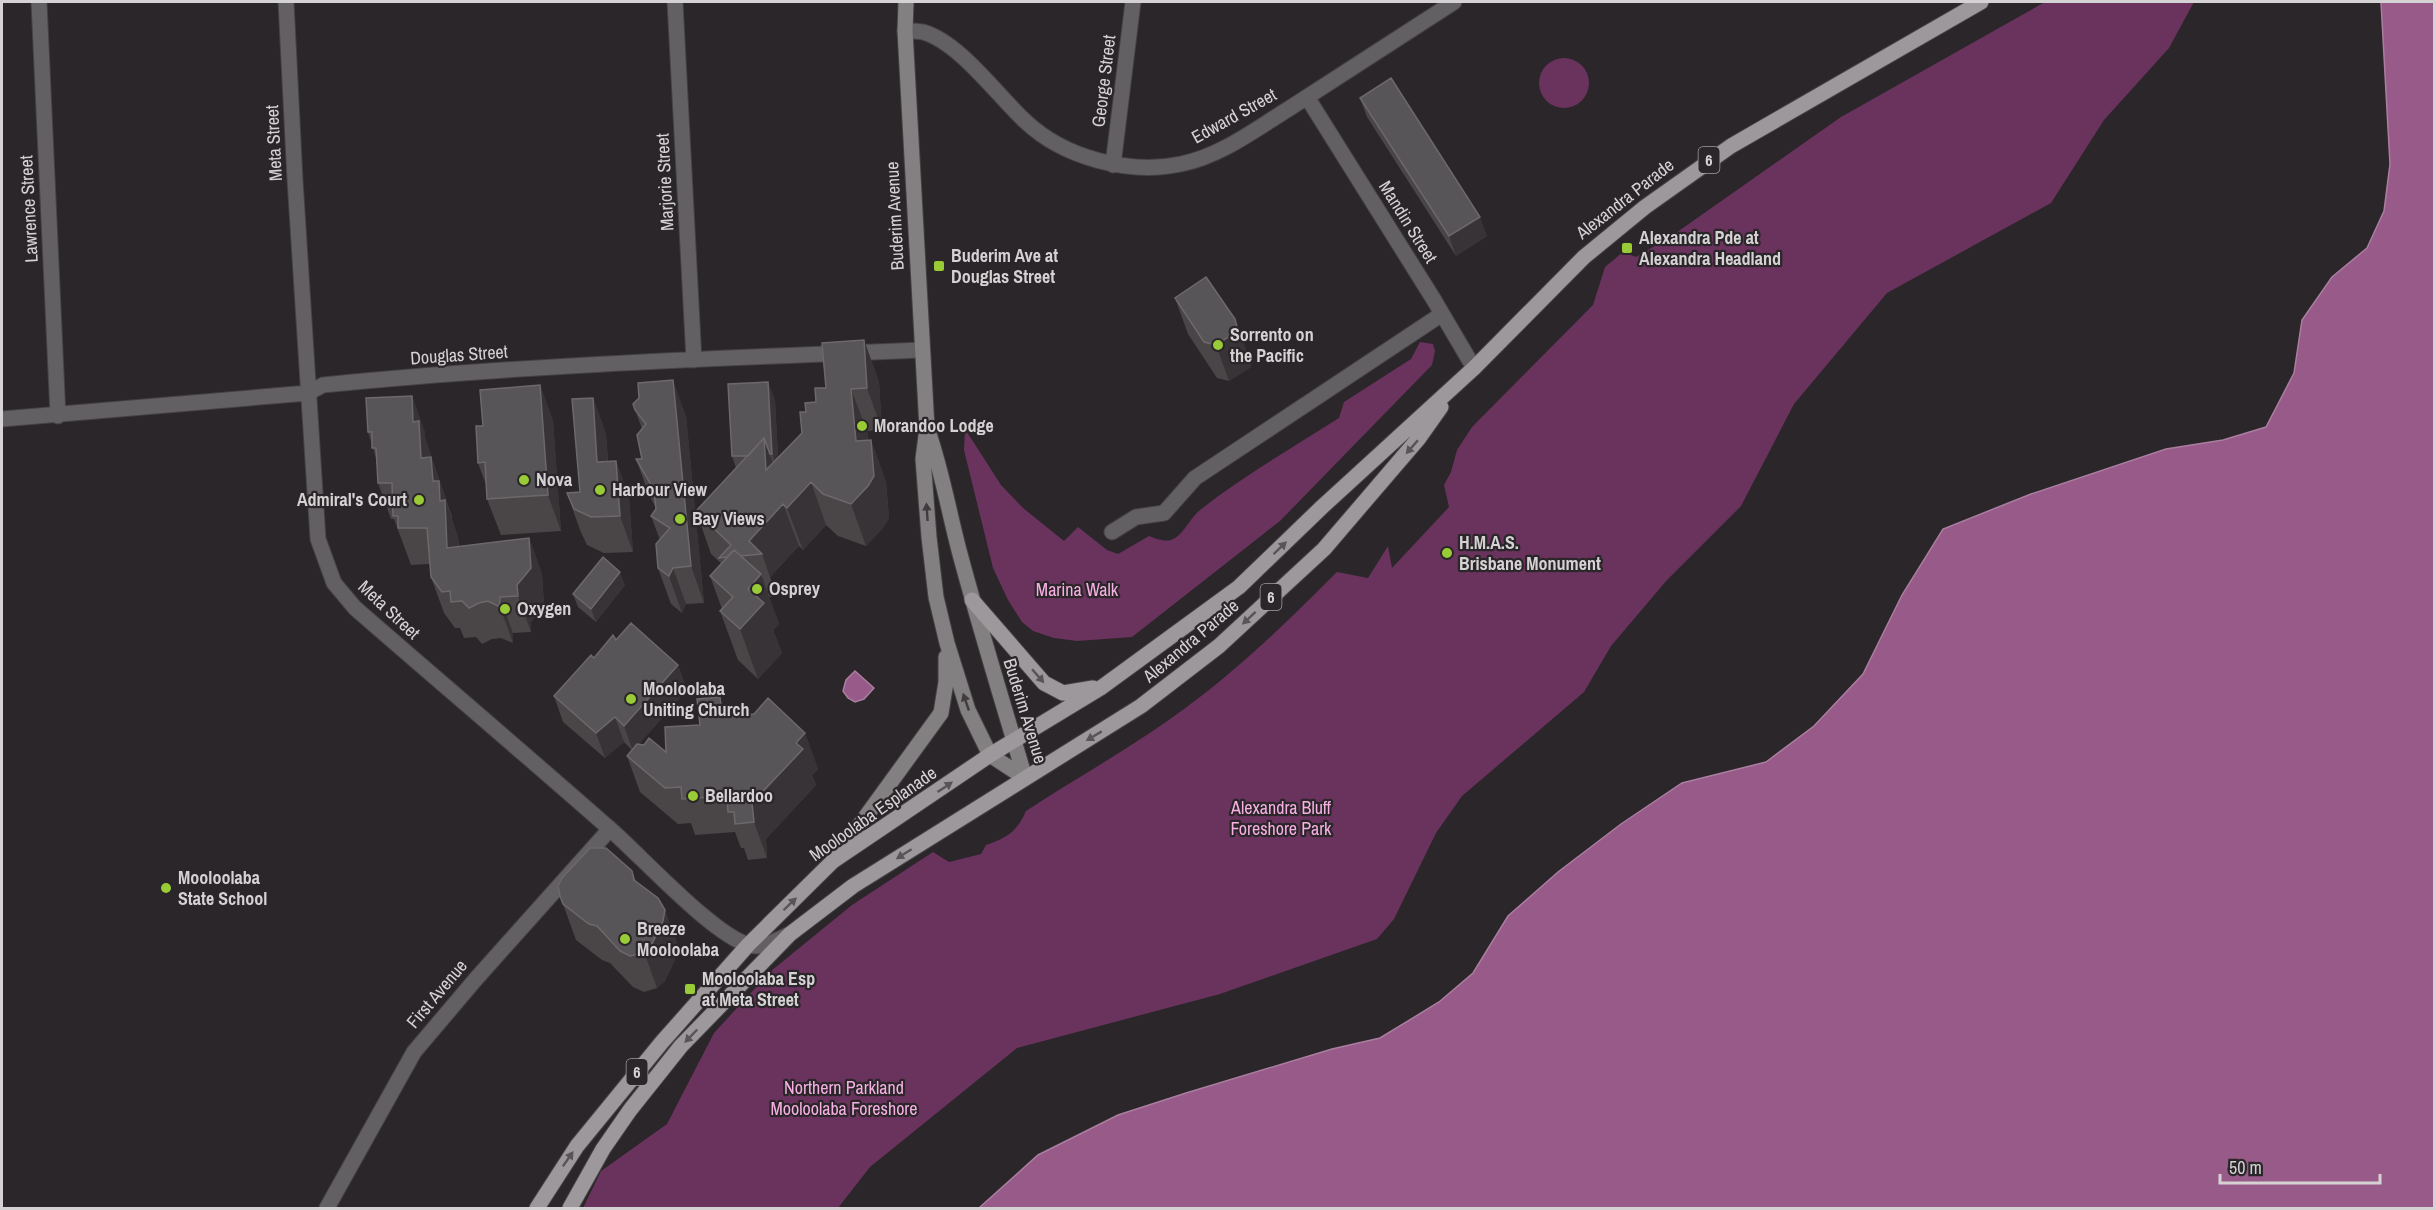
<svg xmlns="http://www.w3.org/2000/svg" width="2436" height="1210" font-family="'Archivo Narrow',sans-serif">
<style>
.green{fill:#6a335e}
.water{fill:#985a89;stroke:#aa7ea0;stroke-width:1.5}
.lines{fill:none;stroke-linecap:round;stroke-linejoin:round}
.street-casing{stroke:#454244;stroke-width:17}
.secondary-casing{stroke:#454244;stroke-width:17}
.primary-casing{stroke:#454244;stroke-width:17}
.street{stroke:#626062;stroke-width:15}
.secondary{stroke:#838082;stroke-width:15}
.primary{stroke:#9c989b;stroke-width:15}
.wall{fill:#4a4648}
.shaded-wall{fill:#373336}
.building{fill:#585558;stroke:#6c686b;stroke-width:1.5}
.oneway{fill:#585457}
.oneway2{fill:#403c3f}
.poi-dot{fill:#99cb36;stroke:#2a2629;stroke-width:2}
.labels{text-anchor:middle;stroke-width:4.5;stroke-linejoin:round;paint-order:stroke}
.shield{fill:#2a2629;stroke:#a29ea1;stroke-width:1.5}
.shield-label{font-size:16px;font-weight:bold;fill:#d5d2d4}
.street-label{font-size:18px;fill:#d5d2d4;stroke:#2a2629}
.poi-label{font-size:18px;font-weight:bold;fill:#d5d2d4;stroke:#2a2629;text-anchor:start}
.park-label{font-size:18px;fill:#f8b0e4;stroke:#2a2629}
</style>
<rect width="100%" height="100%" fill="#2a2629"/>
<path class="green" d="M 2045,2 L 2194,2 L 2169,48 L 2104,120 L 2051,203 L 1887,293 L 1794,404 L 1741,506 L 1667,580 L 1611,646 L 1584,692 L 1462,796 L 1436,833 L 1394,919 L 1377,939 L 1220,994 L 1017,1048 L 870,1167 L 838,1208 L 583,1208 L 601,1171 L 667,1124 L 714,1033 L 771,971 L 852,905 L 933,852 L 949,862 L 981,854 L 986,845 C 1006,838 1017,832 1026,811 C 1078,777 1134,746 1184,709 C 1240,668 1288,621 1337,572 L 1368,578 L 1388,546 L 1392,568 L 1449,507 L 1444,485 L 1451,472 L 1457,450 L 1472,427 L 1593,305 L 1605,267 L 1623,252 L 1636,257 L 1673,235 L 1841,117 Z
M1539 83a25 25 0 1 1 50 0a25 25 0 1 1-50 0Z
M 1420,342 L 1433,344 L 1435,351 L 1432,365 L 1280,521 L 1132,637 L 1077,641 L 1054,638 L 1033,631 L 1022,622 L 1008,600 L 993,568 L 964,450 L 965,429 L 1001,485 L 1023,508 L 1064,541 L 1078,527 L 1107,550 L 1118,554 L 1149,536 C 1155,538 1163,542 1171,540 C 1184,535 1189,519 1200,510 C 1243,476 1292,448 1339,418 L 1344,402 L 1411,359 Z"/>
<path class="water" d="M 2381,2 L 2434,2 L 2434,1208 L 979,1208 L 1038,1155 L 1118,1115 L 1186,1093 L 1332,1049 L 1380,1038 L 1439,1002 L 1473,973 L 1508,916 L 1558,872 L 1621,824 L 1682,783 L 1766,762 L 1814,726 L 1863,674 L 1902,595 L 1943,529 L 2031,494 L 2166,449 L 2223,440 L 2266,427 L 2294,373 L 2302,320 L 2332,277 L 2367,248 L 2384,211 L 2390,164 Z
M 855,671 L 874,688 L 864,699 L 855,702 L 848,698 L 843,691 L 846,680 Z"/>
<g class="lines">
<defs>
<path id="street" d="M 39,2 L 58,416
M 286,2 L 295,180 L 318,539 L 334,583 L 355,608 C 440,682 526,755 610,829 C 641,856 714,936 749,945 C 763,949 775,941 788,935
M 675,2 L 694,360
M 905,31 C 911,31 918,31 923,32 C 959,42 997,95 1025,121 C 1064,158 1129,175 1181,164 C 1221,156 1256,129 1290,108 C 1345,73 1399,37 1454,2
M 1307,97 L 1434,300 L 1474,368
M 1113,165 L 1133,2
M 2,419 L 308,393 L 323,385 C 522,365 722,358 922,350
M 1112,532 L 1136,517 L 1164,513 L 1195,478 L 1442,314
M 327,1208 L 414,1052 L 475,980 L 610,829"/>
<path id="secondary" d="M 906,2 L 905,31 L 927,428 L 923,459 L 929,537 L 936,597 L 947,643 L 968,710 L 990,755 L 1025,778
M 928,431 C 942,471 949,513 960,554 C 980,629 1003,703 1025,778
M 835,859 L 941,713 L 946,682 L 946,657"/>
<path id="primary" d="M 972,600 L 1044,683 L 1063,693 L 1093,688
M 537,1208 L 577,1146 L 662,1042 L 748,945 L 833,861 L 990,755 L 1102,687 L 1239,587 L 1322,507 L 1474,368 L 1584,257 L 1645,207 L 1731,146 L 1981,2
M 570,1208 L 603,1149 L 630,1110 L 681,1046 L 790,934 L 853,886 L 1141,706 L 1219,646 L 1324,549 L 1419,438 L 1441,407"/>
</defs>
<use href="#street" class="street-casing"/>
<use href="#secondary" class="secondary-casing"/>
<use href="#primary" class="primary-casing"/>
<use href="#street" class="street"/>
<use href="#secondary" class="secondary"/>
<use href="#primary" class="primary"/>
</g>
<path class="wall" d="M 1360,98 L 1487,236 L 1456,256 L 1367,117 Z
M 1175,298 L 1235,319 L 1248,355 L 1251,367 L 1229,381 L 1217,378 L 1188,334 Z
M 864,340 L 879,382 L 882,430 L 867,431 L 868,440 L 871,440 L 886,482 L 889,518 L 883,528 L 866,546 L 838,536 L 826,525 L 803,550 L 799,546 L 770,577 L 777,596 L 769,597 L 779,624 L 773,630 L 782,653 L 758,679 L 738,660 L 720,611 L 722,609 L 710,576 L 721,563 L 711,554 L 696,511 L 736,468 L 732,456 L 768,382 L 775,401 L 778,457 L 802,433 L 806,412 L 816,402 L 826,388 Z
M 540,385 L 553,421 L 561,531 L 501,535 L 487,499 L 486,485 L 478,463 L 483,426 Z
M 412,396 L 425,433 L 425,438 L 452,517 L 452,520 L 458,537 L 459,546 L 529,538 L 542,574 L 544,605 L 531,622 L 531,632 L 513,633 L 513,643 L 501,638 L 492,639 L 482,644 L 476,637 L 464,638 L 460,628 L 455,628 L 444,613 L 431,577 L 430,564 L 411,565 L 394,519 L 391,519 L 378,483 L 377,461 L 368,432 Z
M 593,398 L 606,434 L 608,461 L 616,461 L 629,497 L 633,552 L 604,553 L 587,545 L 580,530 L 567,493 L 580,492 Z
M 633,404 L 686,416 L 704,603 L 686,604 L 682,613 L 671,604 L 658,568 L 660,540 L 651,516 L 656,509 L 655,506 L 649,495 L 636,459 L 642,459 L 642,429 Z
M 625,585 L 596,622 L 578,607 L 573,594 Z
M 616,640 L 678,665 L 687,690 L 639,744 L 666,752 L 700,725 L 727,716 L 805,733 L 818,769 L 812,775 L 816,785 L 766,839 L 767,858 L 748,860 L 744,848 L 741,848 L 735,832 L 695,835 L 691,823 L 678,824 L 640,792 L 627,756 L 632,750 L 624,742 L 605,758 L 563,722 L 554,696 L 594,658 Z
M 632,871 L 636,881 L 665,910 L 678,946 L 676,957 L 665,981 L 657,988 L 644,992 L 633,987 L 610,963 L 602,960 L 576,940 L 560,896 Z"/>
<path class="shaded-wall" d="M 1480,217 L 1487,236 L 1456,256 L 1449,236 Z
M 1235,319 L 1248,355 L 1251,367 L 1229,381 L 1216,345 Z
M 864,340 L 879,382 L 882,430 L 867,388 Z
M 673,380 L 686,416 L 704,603 L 691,566 Z
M 768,382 L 775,401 L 779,473 L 772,454 Z
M 540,385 L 553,421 L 561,531 L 548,495 Z
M 851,389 L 867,431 L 871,481 L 871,440 L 886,482 L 889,518 L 883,528 L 866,546 L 851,504 L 856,441 Z
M 412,396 L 425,433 L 425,438 L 458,537 L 460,584 L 447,548 L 421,458 L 413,422 Z
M 593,398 L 606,434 L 610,498 L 597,462 Z
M 764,438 L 779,480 L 783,504 L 799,546 L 770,577 L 762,554 L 749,541 Z
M 616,461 L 629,497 L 633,552 L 620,516 Z
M 811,482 L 826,525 L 803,550 L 787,508 Z
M 529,538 L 542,574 L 544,605 L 531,622 L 531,632 L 518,596 L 517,585 Z
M 673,568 L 686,604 L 682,613 L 669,576 Z
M 620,572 L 625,585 L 596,622 L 591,609 Z
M 761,574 L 779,624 L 773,630 L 782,653 L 758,679 L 740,629 L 748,589 Z
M 500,597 L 513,633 L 513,643 L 500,607 Z
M 678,665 L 687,690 L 633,751 L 624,726 Z
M 720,697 L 733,733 L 722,717 Z
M 615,717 L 624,742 L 605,758 L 596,733 Z
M 805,733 L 818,769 L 812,775 L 816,785 L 766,839 L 767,858 L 754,822 L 752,803 L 796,743 Z
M 665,910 L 678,946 L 676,957 L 665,981 L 657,988 L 644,952 Z"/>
<path class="building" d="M 1391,78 L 1480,217 L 1449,236 L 1360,98 Z
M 1206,277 L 1235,319 L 1238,331 L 1216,345 L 1204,342 L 1175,298 Z
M 864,340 L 867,388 L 851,389 L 856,441 L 871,440 L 874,476 L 868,486 L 851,504 L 823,494 L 811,482 L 787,508 L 783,504 L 749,541 L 762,554 L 741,556 L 734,550 L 727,557 L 719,558 L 731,545 L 696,511 L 764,438 L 766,470 L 802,433 L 800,412 L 806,412 L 805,403 L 816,402 L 815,388 L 826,388 L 822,343 Z
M 673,380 L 691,566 L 673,568 L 669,576 L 658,568 L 656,544 L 670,528 L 651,516 L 656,509 L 654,490 L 636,459 L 642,459 L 637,435 L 646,424 L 635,410 L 633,404 L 639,398 L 638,383 Z
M 768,382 L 772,454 L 770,454 L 764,438 L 748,456 L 732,456 L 728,384 Z
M 540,385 L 548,495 L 487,499 L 485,462 L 478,463 L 476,426 L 483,426 L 480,390 Z
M 412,396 L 413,422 L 419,421 L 421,458 L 431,457 L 433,481 L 439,481 L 440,501 L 445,500 L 447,548 L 529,538 L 531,568 L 517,585 L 518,596 L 500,597 L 500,607 L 488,601 L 479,603 L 469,608 L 462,601 L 451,602 L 450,591 L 442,592 L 431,577 L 427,528 L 398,528 L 398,516 L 393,516 L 392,483 L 378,483 L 376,448 L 372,448 L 372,432 L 368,432 L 366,398 Z
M 593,398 L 597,462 L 616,461 L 620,516 L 591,517 L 574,509 L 567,493 L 580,492 L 572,399 Z
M 734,550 L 761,574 L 748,589 L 764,603 L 740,629 L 720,611 L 733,597 L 710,576 Z
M 603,557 L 620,572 L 591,609 L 573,594 Z
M 631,623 L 678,665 L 624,726 L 615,717 L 596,733 L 554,696 L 591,655 L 594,658 L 613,635 L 616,640 Z
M 720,697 L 722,717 L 754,714 L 768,698 L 805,733 L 796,743 L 803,749 L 752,803 L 754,822 L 735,824 L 734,812 L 728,812 L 727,796 L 682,799 L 681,787 L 665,788 L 627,756 L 637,744 L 644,745 L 649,738 L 666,752 L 665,727 L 700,725 L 697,699 Z
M 590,848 L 606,848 L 632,871 L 634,880 L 658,898 L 665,910 L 663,921 L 652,944 L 644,952 L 630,956 L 620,951 L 597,926 L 589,924 L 563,904 L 560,896 L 558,886 L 562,878 Z"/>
<defs><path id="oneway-solid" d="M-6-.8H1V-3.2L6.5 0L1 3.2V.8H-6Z" transform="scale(1.5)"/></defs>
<g class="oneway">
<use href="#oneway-solid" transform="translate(1412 447) rotate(131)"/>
<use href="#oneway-solid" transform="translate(1280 548) rotate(-44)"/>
<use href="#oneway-solid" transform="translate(1249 618) rotate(137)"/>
<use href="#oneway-solid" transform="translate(1038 676) rotate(49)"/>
<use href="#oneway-solid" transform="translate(1094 736) rotate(149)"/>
<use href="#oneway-solid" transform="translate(945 787) rotate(-34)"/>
<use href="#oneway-solid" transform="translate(904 854) rotate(148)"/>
<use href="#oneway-solid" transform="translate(790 904) rotate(-44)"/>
<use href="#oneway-solid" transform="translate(691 1036) rotate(134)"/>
<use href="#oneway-solid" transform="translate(568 1159) rotate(-55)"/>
</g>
<g class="oneway2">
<use href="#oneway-solid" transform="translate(927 512) rotate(-94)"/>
<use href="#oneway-solid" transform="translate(966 702) rotate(-109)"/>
</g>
<g class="poi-dot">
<rect x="1621" y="242" width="12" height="12" rx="3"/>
<rect x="933" y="260" width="12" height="12" rx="3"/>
<circle cx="1218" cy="345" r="6"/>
<circle cx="862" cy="426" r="6"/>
<circle cx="524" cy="480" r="6"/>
<circle cx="600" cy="490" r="6"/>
<circle cx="419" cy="500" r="6"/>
<circle cx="680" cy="519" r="6"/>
<circle cx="1447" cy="553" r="6"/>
<circle cx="757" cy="589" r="6"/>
<circle cx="505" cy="609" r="6"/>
<circle cx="631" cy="699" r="6"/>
<circle cx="693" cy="796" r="6"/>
<circle cx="166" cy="888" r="6"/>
<circle cx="625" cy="939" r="6"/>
<rect x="684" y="983" width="12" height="12" rx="3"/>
</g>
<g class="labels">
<g class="shield">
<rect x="1698.5" y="147" width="21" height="26" rx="4.5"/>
<rect x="1260.5" y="584" width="21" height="26" rx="4.5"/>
<rect x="626.5" y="1059" width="21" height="26" rx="4.5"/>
</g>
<g class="shield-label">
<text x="1709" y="166">6</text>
<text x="1271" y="603">6</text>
<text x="637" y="1078">6</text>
</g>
<g class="street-label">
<text transform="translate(1104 81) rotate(-83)" y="6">George Street</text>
<text transform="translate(1234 116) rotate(-29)" y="6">Edward Street</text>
<text transform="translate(274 143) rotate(-93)" y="6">Meta Street</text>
<text transform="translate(665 182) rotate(-93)" y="6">Marjorie Street</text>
<text transform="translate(1625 199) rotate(-38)" y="6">Alexandra Parade</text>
<text transform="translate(29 209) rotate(-93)" y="6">Lawrence Street</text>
<text transform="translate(895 216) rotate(-93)" y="6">Buderim Avenue</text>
<text transform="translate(1408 222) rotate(58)" y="6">Mandin Street</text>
<text transform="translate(459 355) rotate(-4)" y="6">Douglas Street</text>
<text transform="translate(389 610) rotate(43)" y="6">Meta Street</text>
<text transform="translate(1191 641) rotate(-40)" y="6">Alexandra Parade</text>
<text transform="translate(1025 711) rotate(73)" y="6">Buderim Avenue</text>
<text transform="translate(873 814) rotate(-35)" y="6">Mooloolaba Esplanade</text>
<text transform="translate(437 994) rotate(-50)" y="6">First Avenue</text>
</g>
<g class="poi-label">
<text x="1639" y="244">Alexandra Pde at<tspan x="1639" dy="21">Alexandra Headland</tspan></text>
<text x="951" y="262">Buderim Ave at<tspan x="951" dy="21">Douglas Street</tspan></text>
<text x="1230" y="341">Sorrento on<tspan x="1230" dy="21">the Pacific</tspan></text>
<text x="874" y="432">Morandoo Lodge</text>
<text x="536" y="486">Nova</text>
<text x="612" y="496">Harbour View</text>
<text x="407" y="506" text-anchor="end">Admiral's Court</text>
<text x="692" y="525">Bay Views</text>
<text x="1459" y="549">H.M.A.S.<tspan x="1459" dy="21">Brisbane Monument</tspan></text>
<text x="769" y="595">Osprey</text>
<text x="517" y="615">Oxygen</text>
<text x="643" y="695">Mooloolaba<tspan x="643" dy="21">Uniting Church</tspan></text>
<text x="705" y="802">Bellardoo</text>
<text x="178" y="884">Mooloolaba<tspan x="178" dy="21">State School</tspan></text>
<text x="637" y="935">Breeze<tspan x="637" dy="21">Mooloolaba</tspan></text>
<text x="702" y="985">Mooloolaba Esp<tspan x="702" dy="21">at Meta Street</tspan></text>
</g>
<g class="park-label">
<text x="1077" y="596">Marina Walk</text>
<text x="1281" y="814">Alexandra Bluff<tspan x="1281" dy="21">Foreshore Park</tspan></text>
<text x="844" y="1094">Northern Parkland<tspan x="844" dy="21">Mooloolaba Foreshore</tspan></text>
</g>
</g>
<rect width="2436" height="1210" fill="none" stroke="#d5d2d4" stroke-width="6"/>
<path d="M2220 1174v9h160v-9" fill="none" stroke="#d5d2d4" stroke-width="3"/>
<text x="2229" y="1174" font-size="18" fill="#d5d2d4" stroke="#2a2629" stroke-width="4.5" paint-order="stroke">50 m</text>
</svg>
